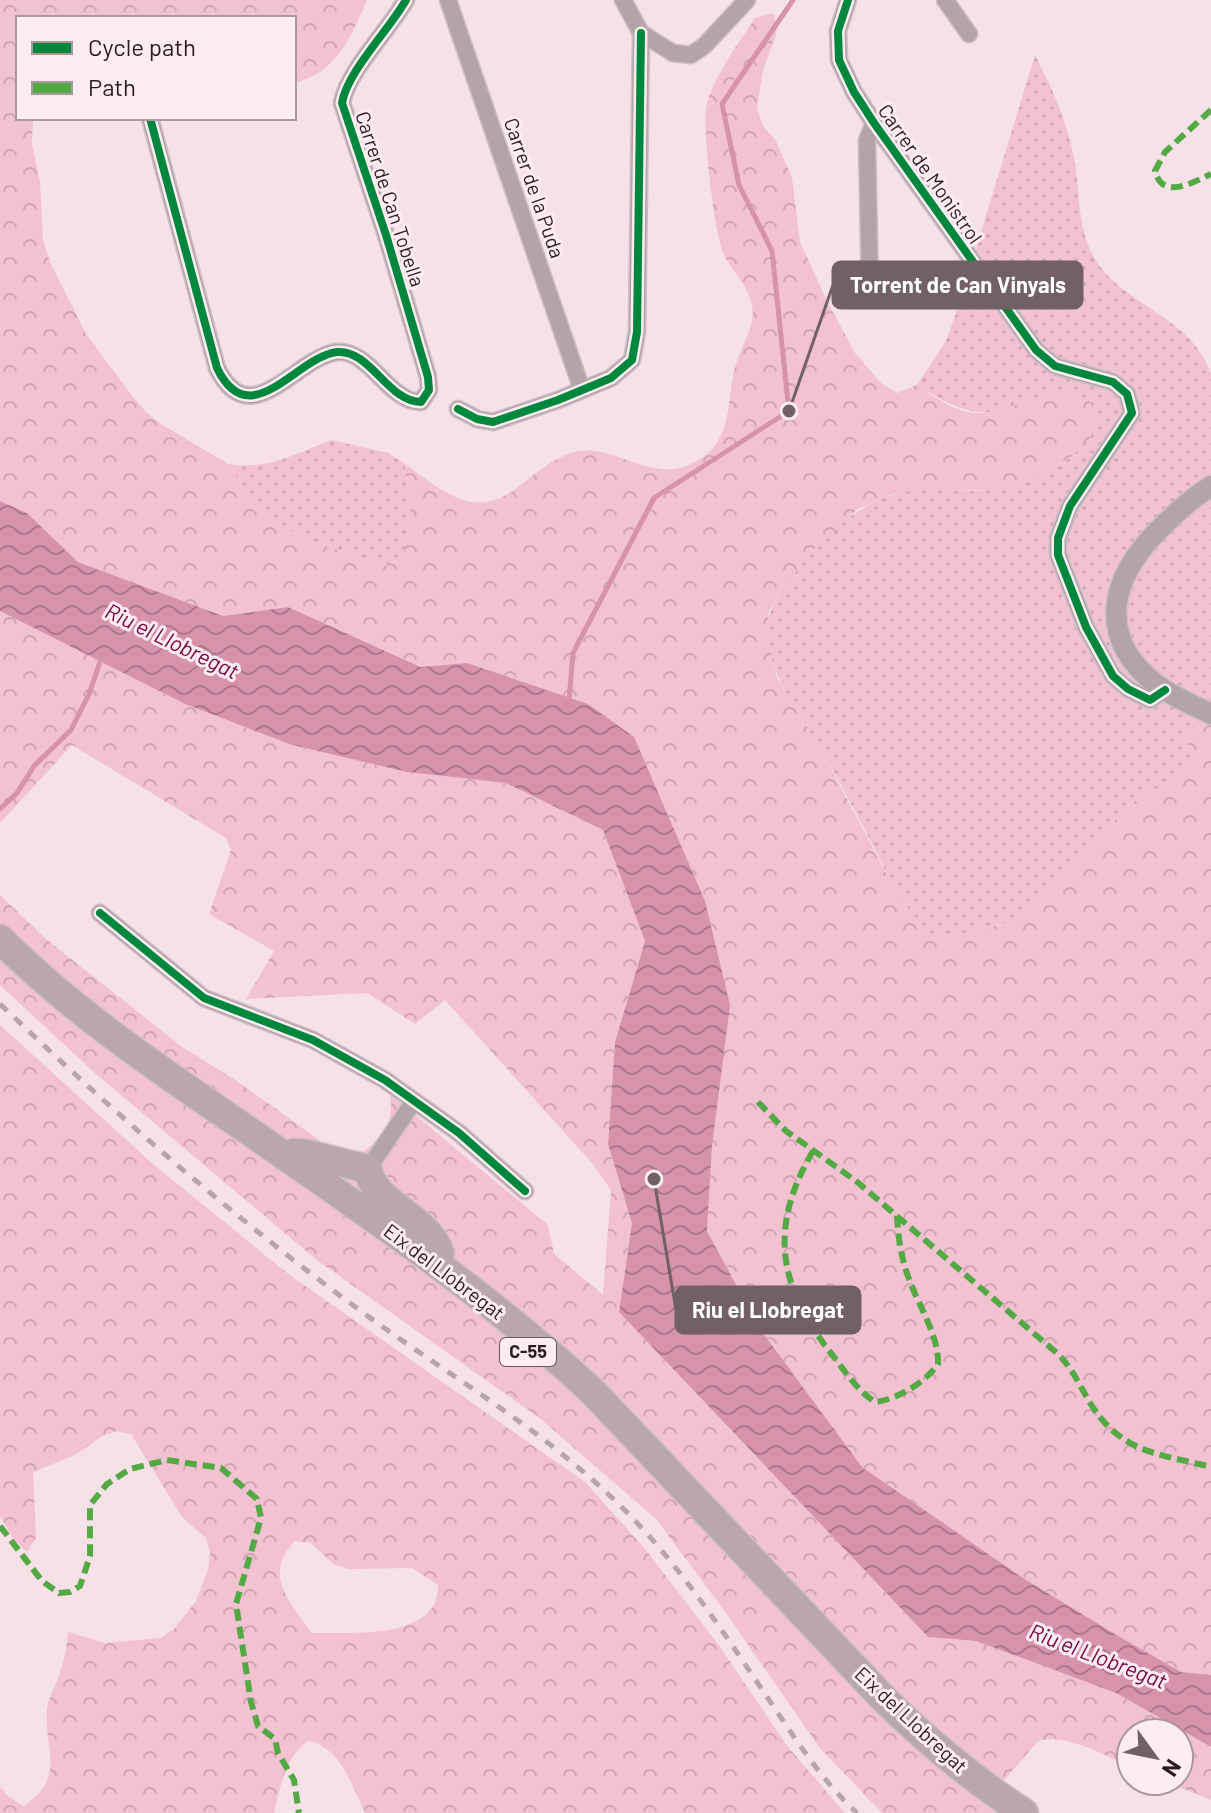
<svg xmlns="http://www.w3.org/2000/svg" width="1211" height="1813" font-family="Barlow,sans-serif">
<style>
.green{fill:url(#green-dots)}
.forest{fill:url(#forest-crowns);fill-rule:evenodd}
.water{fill:url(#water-waves)}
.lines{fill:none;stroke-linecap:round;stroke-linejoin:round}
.stream{stroke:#d792ac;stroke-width:5}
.minor-casing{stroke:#cfbfc5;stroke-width:19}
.tertiary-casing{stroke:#cfbfc5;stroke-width:23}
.trunk-casing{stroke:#cfbfc5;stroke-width:31}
.minor{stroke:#b3a4a9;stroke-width:16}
.tertiary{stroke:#b3a4a9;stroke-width:20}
.trunk{stroke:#baa6ae;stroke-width:28}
.rail{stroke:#b6a6ac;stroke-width:5;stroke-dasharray:10 10;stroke-linecap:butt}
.quiet{stroke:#53a943;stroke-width:6;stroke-dasharray:12 6;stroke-linecap:butt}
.cycleway-casing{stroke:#fdedf2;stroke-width:13}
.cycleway{stroke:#00873e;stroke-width:8}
.labels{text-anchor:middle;stroke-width:6;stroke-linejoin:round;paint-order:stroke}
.shield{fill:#fdedf2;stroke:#695a5f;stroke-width:2}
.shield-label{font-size:18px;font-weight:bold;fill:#291b20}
.street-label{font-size:20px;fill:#291b20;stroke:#fdedf2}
.water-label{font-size:22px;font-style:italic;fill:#790643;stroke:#fdedf2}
.leader{fill:none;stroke:#716066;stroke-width:3}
.callout-dot{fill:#716066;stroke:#fdedf2;stroke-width:3}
.callout{fill:#716066;stroke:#716066;stroke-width:3}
.callout-label{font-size:22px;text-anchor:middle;font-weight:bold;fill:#fff}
</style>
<defs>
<pattern id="green-dots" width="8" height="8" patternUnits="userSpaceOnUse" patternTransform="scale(2)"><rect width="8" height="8" fill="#f2c1d2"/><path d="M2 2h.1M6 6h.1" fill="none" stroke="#d0a5b4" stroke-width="1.8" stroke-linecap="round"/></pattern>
<pattern id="forest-crowns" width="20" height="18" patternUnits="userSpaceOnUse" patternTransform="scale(2)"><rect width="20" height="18" fill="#f2c1d2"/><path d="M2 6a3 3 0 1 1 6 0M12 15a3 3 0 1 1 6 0" fill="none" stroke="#d0a5b4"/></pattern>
<pattern id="water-waves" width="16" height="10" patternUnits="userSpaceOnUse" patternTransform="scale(2)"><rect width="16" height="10" fill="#d792ac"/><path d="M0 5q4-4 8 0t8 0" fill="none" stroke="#ae768c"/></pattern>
</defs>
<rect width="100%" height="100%" fill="#f6e1e8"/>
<path class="green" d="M 1035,55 C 1052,88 1067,121 1074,158 C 1081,193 1076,227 1095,259 C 1123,306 1190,315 1211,373 L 1211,711 L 1199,754 L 1180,775 L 1125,807 L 1082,859 L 1016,920 L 978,931 L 933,938 C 921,924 908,910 898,896 C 890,884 886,870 879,858 C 861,822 842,786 822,751 C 800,714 773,682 767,638 C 761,588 846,507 892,495 C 919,487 948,491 976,491 C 1012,490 1043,476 1072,456 L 1052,393 C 988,417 977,423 917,385 L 946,341 L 960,301 Z
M 332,440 L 388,453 L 405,464 L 410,511 L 404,554 L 386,566 L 304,539 L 262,511 L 228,464 C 271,470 293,454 332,440 Z"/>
<path class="forest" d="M 0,0 L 367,0 C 351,37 337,73 294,83 L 294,18 L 18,18 L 18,118 L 33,118 L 32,144 L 40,182 L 43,240 L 50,262 L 86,334 L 133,397 L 146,412 L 161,424 L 228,464 L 262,511 L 304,539 L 386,566 L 404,554 L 410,511 L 405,464 C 441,490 475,522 518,487 C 533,475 550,461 568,454 C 611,438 648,485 691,464 C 702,459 712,451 718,441 C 732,418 728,389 736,364 C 742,343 758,324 751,301 C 746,283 731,270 724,254 C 714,233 703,132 706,109 C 710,82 740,41 755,18 L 774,13 L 777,32 L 763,70 L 757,108 L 763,126 L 776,141 L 792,178 L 800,242 L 827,301 L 855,353 L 881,383 L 897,393 L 917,385 C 934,396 953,411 974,413 C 1008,415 1044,387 1073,394 C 1078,395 1085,399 1090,402 L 1095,422 L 1089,440 L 1072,456 L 1038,477 L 996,490 L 913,491 L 892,494 L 858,509 L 813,550 L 777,596 L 769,612 L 767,636 L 777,678 L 821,749 L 898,896 L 933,938 L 978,931 L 1016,920 L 1082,859 L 1125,807 L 1180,775 L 1198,754 L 1181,739 L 1211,711 L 1211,1675 L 1181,1672 L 1115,1634 L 1026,1580 L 862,1467 L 760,1329 L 707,1231 L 712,1146 L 705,901 L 467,663 L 422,667 L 288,607 L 223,616 L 78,562 L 27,513 L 0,501 Z
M 0,611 L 185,704 L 292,745 L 407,772 L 506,783 L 603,830 L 645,941 L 615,1042 L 608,1144 L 632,1223 L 619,1312 L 928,1637 L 976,1641 L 1116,1693 L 1211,1747 L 1211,1800 L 1164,1781 L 1179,1781 L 1179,1733 L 1131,1733 L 1131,1766 C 1103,1756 1068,1733 1038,1741 L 993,1793 L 995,1813 L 882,1813 L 819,1747 L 726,1613 L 656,1519 L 541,1419 L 318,1261 L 96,1074 L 0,985 L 0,895 L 46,939 L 182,1047 L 237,1081 L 333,1150 L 362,1153 C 384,1135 394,1124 390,1094 L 548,1225 L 554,1254 L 603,1295 L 611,1190 L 593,1164 L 445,1000 L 415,1024 L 367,993 L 246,999 L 274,951 L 209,914 L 231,850 L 226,838 L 72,745 L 0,823 Z
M 0,1025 L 154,1165 L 287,1273 L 585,1482 L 646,1550 L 720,1647 L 788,1747 L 845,1813 L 365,1813 C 352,1786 341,1747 308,1741 C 285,1757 280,1787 274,1813 L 0,1813 L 0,1787 L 9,1797 L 24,1806 C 67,1776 44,1752 47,1710 C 48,1699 53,1691 57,1681 C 63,1665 67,1649 68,1632 L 105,1643 L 160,1638 L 174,1629 L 196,1601 L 208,1570 L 210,1553 L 206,1538 L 182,1517 L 131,1434 L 116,1431 L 101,1437 L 75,1455 L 33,1472 L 36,1538 L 27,1552 L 15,1541 L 0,1516 ZM 295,1541 L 311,1543 L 333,1564 L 348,1569 L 412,1568 L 438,1585 C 439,1641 351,1632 312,1633 C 290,1602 262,1575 295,1541 Z"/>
<path class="water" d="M 0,501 L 27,513 L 78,562 L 223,616 L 288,607 L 421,667 L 467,663 L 588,704 L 634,737 L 705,901 L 730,1005 L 712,1146 L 707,1231 L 760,1329 L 862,1467 L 1026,1580 L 1115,1634 L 1181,1672 L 1211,1675 L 1211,1747 L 1116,1693 L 976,1641 L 928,1637 L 619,1312 L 632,1223 L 608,1144 L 615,1042 L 645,941 L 603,830 L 506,783 L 407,772 L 292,745 L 185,704 L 0,611 Z"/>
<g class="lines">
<path class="stream" d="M 569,701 L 573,653 L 654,498 L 789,411 L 772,251 L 739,185 L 722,104 L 793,0
M 0,809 L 17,793 L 34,766 L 71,730 L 89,694 L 102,656"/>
<defs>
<path id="minor" d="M 448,0 L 582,390
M 623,0 L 641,33 L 673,53 L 691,55 L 704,46 L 747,0
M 848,0 L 838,31 L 839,60 L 854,92 L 874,123 L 1036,350 L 1055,366 L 1113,382 L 1127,394 L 1132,413 L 1070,506 L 1058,538 L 1058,555 L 1086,627 L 1113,676 L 1128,689 L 1150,700 L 1165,690
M 945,0 L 969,34
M 150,118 L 217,368 C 250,436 296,357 337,352 C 370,349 388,402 421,402 L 429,390 L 428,377 L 386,235 L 342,103 C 347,72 389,30 406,0
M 870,294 L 867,140 L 874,123
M 458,409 L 477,419 L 493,422 L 558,400 L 611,378 L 632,360 L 637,332 L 641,33
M 100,913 L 204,998 L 313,1040 L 385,1080 L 459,1133 L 525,1191
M 368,1169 L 414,1101"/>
<path id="tertiary" d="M 1211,486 C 1188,500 1168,520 1150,539 C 1107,587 1101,642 1156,684 C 1173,697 1193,705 1211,714"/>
<path id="trunk" d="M 0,939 C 74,1013 163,1072 249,1131 C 367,1213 487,1294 592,1391 L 885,1700 C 929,1743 974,1780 1024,1813
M 286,1157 L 294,1153 L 303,1153 L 368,1169 C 372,1203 429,1217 440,1253 L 434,1262"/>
</defs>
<use href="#minor" class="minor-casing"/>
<use href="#tertiary" class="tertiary-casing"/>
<use href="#trunk" class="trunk-casing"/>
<use href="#minor" class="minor"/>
<use href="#tertiary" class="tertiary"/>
<use href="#trunk" class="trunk"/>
<path class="rail" d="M 0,1004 C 111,1110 227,1212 350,1303 C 435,1367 531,1421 608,1494 C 670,1551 718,1624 765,1694 C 793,1735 820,1779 857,1813"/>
<path class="quiet" d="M 1211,110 L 1165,152 L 1155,171 C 1163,201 1193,182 1211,174
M 758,1102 L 786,1131 L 856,1181 L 1058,1354 C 1074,1370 1080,1387 1092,1406 C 1123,1454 1161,1454 1211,1467
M 813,1151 C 767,1229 779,1289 834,1357 C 846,1373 858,1391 875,1402 C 896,1400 926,1382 938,1364 C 939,1335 918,1305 909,1279 C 901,1258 898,1237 897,1215
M 0,1526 L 42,1581 L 59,1593 L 70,1592 L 80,1586 L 90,1556 L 90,1505 L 107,1484 L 130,1469 L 167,1460 L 221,1468 L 257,1499 L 261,1518 L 236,1604 L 251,1702 L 258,1726 L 275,1739 L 278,1753 L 294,1780 L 299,1813"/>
<defs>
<path id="cycleway" d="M 848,0 L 838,31 L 839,60 L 854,92 L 874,123 L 1036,350 L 1055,366 L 1113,382 L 1127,394 L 1132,413 L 1070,506 L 1058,538 L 1058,555 L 1086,627 L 1113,676 L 1128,689 L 1150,700 L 1165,690
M 150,118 L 217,368 C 250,436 296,357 337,352 C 370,349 388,402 421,402 L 429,390 L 428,377 L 386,235 L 342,103 C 347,72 389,30 406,0
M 458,409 L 477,419 L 493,422 L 558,400 L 611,378 L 632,360 L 637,332 L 641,33
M 100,913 L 204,998 L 313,1040 L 385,1080 L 459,1133 L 525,1191"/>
</defs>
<use href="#cycleway" class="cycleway-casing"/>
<use href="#cycleway" class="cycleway"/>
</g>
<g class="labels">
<rect class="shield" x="500" y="1338" width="56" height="28" rx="6"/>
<g class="shield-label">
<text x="528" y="1358">C-55</text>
</g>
<g class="street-label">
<text transform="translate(930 174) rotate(55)" y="7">Carrer de Monistrol</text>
<text transform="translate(534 188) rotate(71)" y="7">Carrer de la Puda</text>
<text transform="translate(390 199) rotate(72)" y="7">Carrer de Can Tobella</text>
<text transform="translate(444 1272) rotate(37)" y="7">Eix del Llobregat</text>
<text transform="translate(911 1720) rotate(43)" y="7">Eix del Llobregat</text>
</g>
<g class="water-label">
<text transform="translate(172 641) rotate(26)" y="8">Riu el Llobregat</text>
<text transform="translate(1098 1656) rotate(21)" y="8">Riu el Llobregat</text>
</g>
</g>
<path class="leader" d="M789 411L833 285M654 1179L676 1310"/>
<g class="callout-dot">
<circle cx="789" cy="411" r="8"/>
<circle cx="654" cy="1179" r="8"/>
</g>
<g class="callout">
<rect x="833" y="262" width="249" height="46" rx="8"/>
<rect x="676" y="1287" width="184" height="46" rx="8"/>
</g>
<g class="callout-label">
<text x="958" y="293">Torrent de Can Vinyals</text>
<text x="768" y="1318">Riu el Llobregat</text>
</g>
<rect x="16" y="16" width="280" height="104" fill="#fdedf2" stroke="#a8999e" stroke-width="2"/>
<rect x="32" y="42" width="40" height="12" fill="#00873e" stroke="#a8999e" stroke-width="2"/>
<text x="88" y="56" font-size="24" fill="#291b20">Cycle path</text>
<rect x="32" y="82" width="40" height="12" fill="#53a943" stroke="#a8999e" stroke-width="2"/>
<text x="88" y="96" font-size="24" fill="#291b20">Path</text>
<g transform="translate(1155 1757) rotate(123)"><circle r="38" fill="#fdedf2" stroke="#a8999e" stroke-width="2"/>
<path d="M0-6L14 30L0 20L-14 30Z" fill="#716066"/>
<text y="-12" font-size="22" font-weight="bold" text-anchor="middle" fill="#291b20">N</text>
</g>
</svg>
